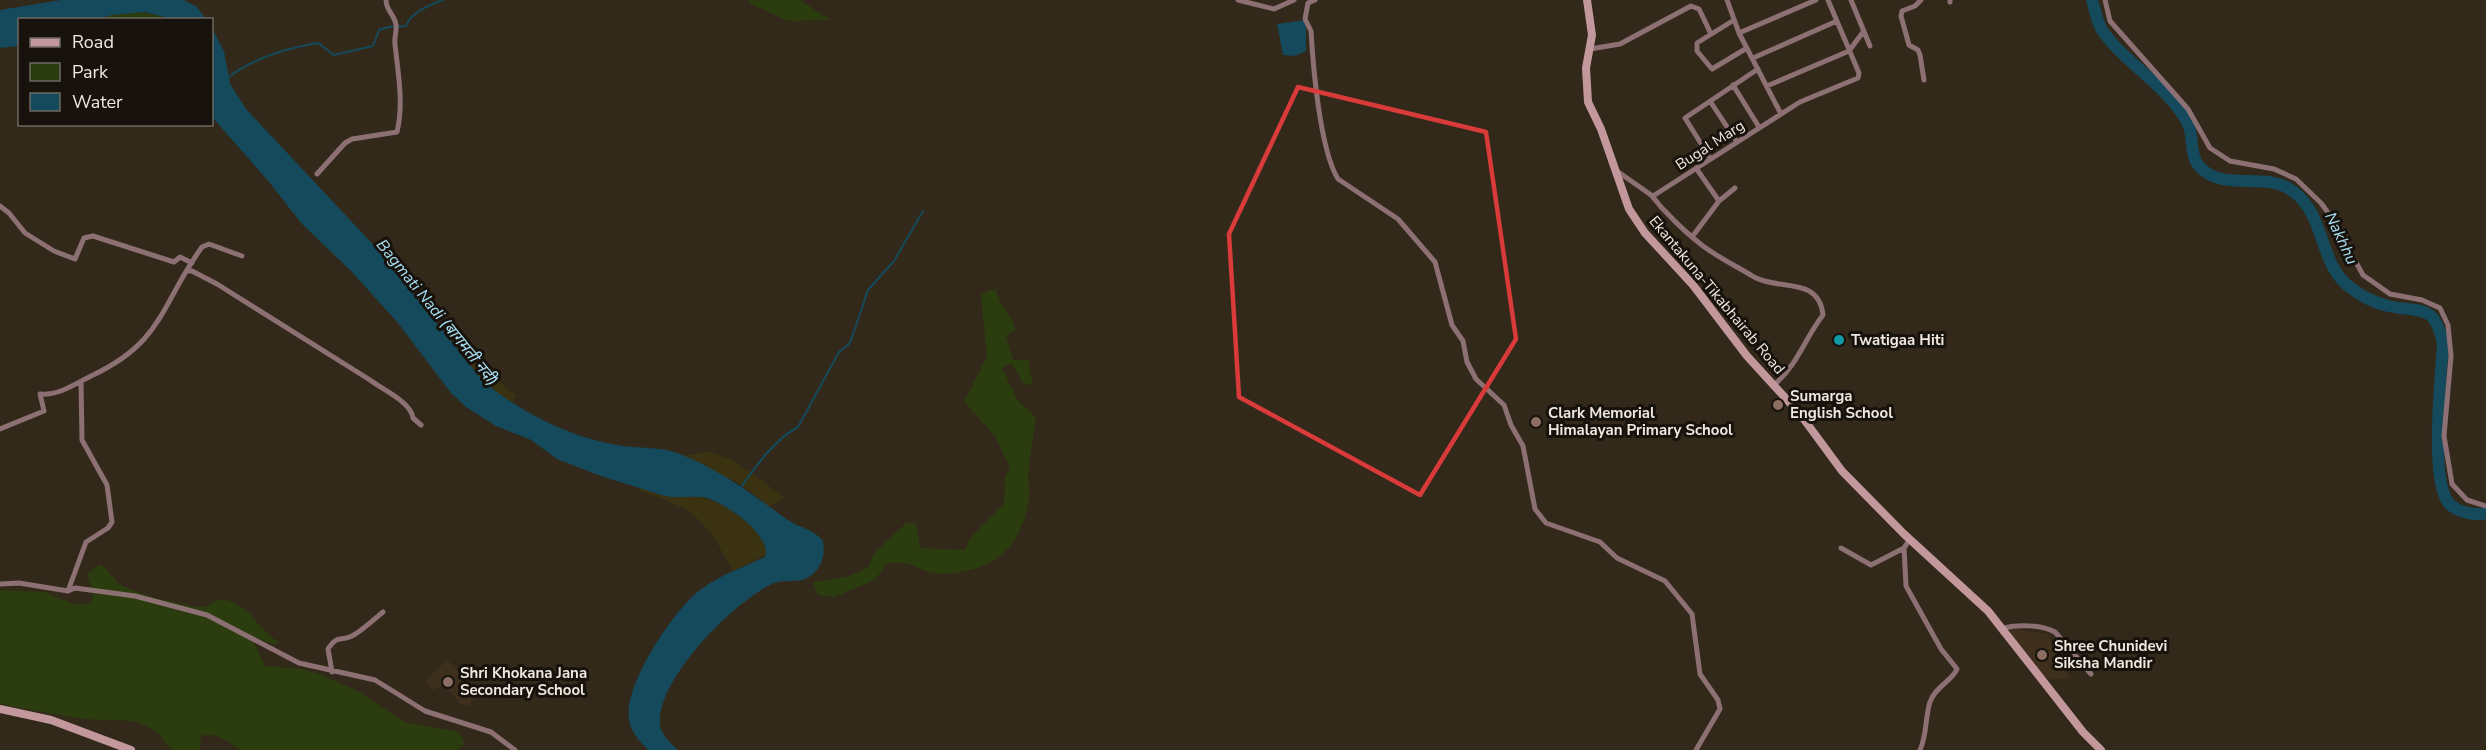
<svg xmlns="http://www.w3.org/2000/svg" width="2486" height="750" font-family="'Nunito Sans','Noto Sans Devanagari',sans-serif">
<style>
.built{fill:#3f301d}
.green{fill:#2b3c0e}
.sand{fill:#3a3211}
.water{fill:#144a5b}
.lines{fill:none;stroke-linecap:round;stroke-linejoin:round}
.stream{stroke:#144a5b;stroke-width:2}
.river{stroke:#144a5b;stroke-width:12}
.street{stroke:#8c7073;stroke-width:5}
.secondary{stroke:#c3989c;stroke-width:8}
.marked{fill:none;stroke:#d83b3a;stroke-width:4.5;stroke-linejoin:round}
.culture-dot{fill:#0f9aa8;stroke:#17120c;stroke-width:2}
.education-dot{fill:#8d6e63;stroke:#17120c;stroke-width:2}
.labels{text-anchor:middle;stroke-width:6;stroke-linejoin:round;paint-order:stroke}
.street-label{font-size:15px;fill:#efe8df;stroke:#17120c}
.poi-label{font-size:15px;font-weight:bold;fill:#efe8df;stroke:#17120c;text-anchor:start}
.water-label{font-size:16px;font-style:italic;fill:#a9e0f6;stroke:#17120c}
</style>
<rect width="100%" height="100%" fill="#33291b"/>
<path class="built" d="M 2009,628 L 2047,634 L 2070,678 L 2044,680 L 2015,643 Z
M 447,660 L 479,692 L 469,706 L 462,705 L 444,685 L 433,690 L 425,681 Z"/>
<path class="green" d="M 750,0 L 800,0 L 830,20 L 788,21 L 749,3 Z
M 145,12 L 172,19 L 97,20 L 112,15 Z
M 989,290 L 996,290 C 1001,309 1012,313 1015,330 L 1006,336 L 1013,360 L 1028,359 L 1033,386 L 1023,383 L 1012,364 L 1002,368 L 1018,401 L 1036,417 C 1034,434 1030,451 1029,468 C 1027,480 1031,493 1028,505 C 1018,553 990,571 944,574 C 922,575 913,558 886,564 L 875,580 L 834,597 L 818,595 L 813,582 L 847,577 L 868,568 L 874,554 L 906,523 L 916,523 L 920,548 L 965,550 L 969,540 L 1004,503 L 1005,477 L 1010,468 L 995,436 L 964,402 L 987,357 L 981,295 Z
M 99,565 C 109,567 112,581 123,586 C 145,597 173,602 196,607 L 204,607 L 219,599 C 251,602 254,627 279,642 L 275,645 L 251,636 L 265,666 L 302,669 L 321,675 L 356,690 L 404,722 L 455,731 L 461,735 L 464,744 L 458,750 L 240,750 C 229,742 215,731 201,736 L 200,750 L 171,750 L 156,731 L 135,721 L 81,719 L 0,704 L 0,590 L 44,592 L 74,604 L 88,604 L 92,601 L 93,594 L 87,574 Z"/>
<path class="sand" d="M 472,355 L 496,380 L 517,396 L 511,404 L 482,380 L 470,366 Z
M 709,451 L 733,460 L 783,496 L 783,499 L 769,506 L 740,484 L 685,456 Z
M 640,486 C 648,490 657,495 666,496 C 680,499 695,495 708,499 C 728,505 766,532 767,554 L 733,571 C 702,515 698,511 638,490 Z"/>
<path class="water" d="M 61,0 L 184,0 L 197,7 L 206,19 L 172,19 L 145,12 L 112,15 L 97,19 L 20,20 L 19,46 L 0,48 L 0,10 Z
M 1306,20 L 1306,51 L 1295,56 L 1283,55 L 1277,24 Z
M 212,28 L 224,51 L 230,84 L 246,109 L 381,253 L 482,380 C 516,410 571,438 617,445 C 637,449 661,446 680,454 C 719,469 752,494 785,518 C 798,528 813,528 823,541 C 825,553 823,565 813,574 C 800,586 784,577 770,585 C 732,604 657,679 660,724 C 661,735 670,743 678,750 L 648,750 C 640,742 630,731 629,719 C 624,684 673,611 700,590 C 720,575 743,567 765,557 C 773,536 725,503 707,498 C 693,495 679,499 665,496 L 601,476 L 557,459 L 531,440 L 496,426 L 466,407 L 451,393 L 398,323 L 351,271 L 301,223 L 270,183 L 213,118 Z"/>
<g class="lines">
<path class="stream" d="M 226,79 C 252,59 286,48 318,43 L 334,55 L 373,46 L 379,30 L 389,27 L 406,26 C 411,12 430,5 443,0
M 741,487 C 756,466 775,439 798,427 L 839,352 L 850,343 L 868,290 L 894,261 L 923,211"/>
<path class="river" d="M 2092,0 C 2095,9 2097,22 2102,30 C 2125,64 2170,87 2188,124 C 2194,137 2189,156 2200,167 C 2224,193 2267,170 2294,192 C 2326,216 2319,266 2351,288 C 2361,296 2376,303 2388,306 C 2421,313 2435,303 2443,344 C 2441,376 2430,478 2448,502 C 2455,512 2475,516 2486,513"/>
<path class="street" d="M 1238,0 L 1274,9 L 1294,0
M 1315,0 L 1308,3 L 1305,19 L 1311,31 C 1313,66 1320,150 1338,179 L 1398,219 L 1435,262 L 1452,325 L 1463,341 L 1467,362 L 1476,379 L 1504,405 L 1511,425 L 1523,446 L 1535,509 L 1546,523 L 1600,542 L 1617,558 L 1665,581 L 1692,614 L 1700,674 L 1718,700 L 1720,709 L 1696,750
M 1727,0 L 1739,33 L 1781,114
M 1851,0 L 1870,46
M 1921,0 L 1915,6 L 1902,11 L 1901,16 L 1909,45 L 1918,50 L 1920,55 L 1924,80
M 1950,0 L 1950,2
M 2105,0 L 2110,21 L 2188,109 L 2210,148 L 2230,161 L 2274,169 L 2296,179 L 2321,203 L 2345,236 L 2351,253 L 2363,275 L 2390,294 L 2422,300 L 2440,308 L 2448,325 L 2451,356 L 2444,436 L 2452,484 L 2467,500 L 2486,506
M 1734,20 L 1697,43 L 1697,51 L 1712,69 L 1747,48
M 1739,33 L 1816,0
M 1590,49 L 1620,44 L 1691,6 L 1699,9 L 1711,34
M 1753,58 L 1837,21
M 1733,85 L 1759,127
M 1767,86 L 1849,51 L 1863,32
M 1710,101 L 1737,142
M 1710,158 L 1685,118 L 1758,69
M 1696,168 L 1719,201
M 1617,171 C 1628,179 1640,187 1651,195 C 1656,200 1660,207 1666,212 C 1677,224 1690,236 1703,246 C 1719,258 1738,267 1754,277 C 1779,291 1819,276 1823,315 C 1805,338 1798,364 1775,384
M 317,174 L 345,143 L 352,139 L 397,132 C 404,103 398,74 395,44 C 394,37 397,31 396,25 C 395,15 386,11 386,0
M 1653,196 L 1800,102 L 1858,78 L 1859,73 L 1828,0
M 0,206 L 9,213 L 25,233 L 54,251 L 75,259 L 84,238 L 93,236 L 174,262 L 180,257 L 192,263
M 1692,237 L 1719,201 L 1735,188
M 187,271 L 192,271 L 217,284 L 370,380 C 383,390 411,402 413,418 L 421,425
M 0,429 L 44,411 L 40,394 C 58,396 75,384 91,376 C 164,342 160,305 202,247 L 209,244 L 242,256
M 1841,548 L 1871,565 L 1904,548 L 1910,539
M 1904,548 L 1906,586 L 1941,649 L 1957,669 C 1952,681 1935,687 1930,702 C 1925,718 1927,735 1920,750
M 0,584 L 19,583 L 68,591 L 75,588 L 135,596 L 207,615 L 299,663 L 375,680 L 425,711 L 491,732 L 515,750
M 68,591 L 86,542 L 108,528 L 112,522 L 107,485 L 82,440 L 81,382
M 2004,628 C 2018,624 2042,625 2055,632 L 2091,674
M 332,672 L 328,649 C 338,634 339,642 352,636 C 359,633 377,617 383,612"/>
<path class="secondary" d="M 1587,0 L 1592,35 L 1586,68 L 1588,102 L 1601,129 L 1629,209 L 1645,233 L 1693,285 L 1747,356 L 1800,414 L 1842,471 L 1904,534 L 1988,611 L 2083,732 L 2101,750
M 0,709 L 51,720 L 131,750"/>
</g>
<path class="marked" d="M 1298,87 L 1486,132 L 1516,339 L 1420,495 L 1239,397 L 1229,234 Z"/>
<circle class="culture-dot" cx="1839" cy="340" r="6"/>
<g class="education-dot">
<circle cx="1778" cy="405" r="6"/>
<circle cx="1536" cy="422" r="6"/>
<circle cx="2042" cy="655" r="6"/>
<circle cx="448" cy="682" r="6"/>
</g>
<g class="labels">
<g class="street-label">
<text transform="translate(1710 145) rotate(-33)" y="5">Bugal Marg</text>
<text transform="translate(1717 295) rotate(50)" y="5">Ekantakuna-Tikabhairab Road</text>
</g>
<g class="poi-label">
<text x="1851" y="345">Twatigaa Hiti</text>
<text x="1790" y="401">Sumarga<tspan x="1790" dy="17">English School</tspan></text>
<text x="1548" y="418">Clark Memorial<tspan x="1548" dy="17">Himalayan Primary School</tspan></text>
<text x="2054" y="651">Shree Chunidevi<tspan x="2054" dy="17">Siksha Mandir</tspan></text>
<text x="460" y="678">Shri Khokana Jana<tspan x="460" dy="17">Secondary School</tspan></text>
</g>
<g class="water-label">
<text transform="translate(2342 238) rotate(65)" y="6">Nakhhu</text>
<text transform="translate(438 312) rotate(51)" y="6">Bagmati Nadi (बागमती नदी)</text>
</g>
</g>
<rect x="18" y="18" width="195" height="108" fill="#17120c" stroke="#6d6860" stroke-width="1.5"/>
<rect x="30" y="38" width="30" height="9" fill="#c3989c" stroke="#6d6860" stroke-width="1.5"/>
<text x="72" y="48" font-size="18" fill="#efe8df">Road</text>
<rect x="30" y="63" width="30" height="18" fill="#2b3c0e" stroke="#6d6860" stroke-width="1.5"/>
<text x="72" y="78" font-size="18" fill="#efe8df">Park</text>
<rect x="30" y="93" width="30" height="18" fill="#144a5b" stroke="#6d6860" stroke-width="1.5"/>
<text x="72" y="108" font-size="18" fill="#efe8df">Water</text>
</svg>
